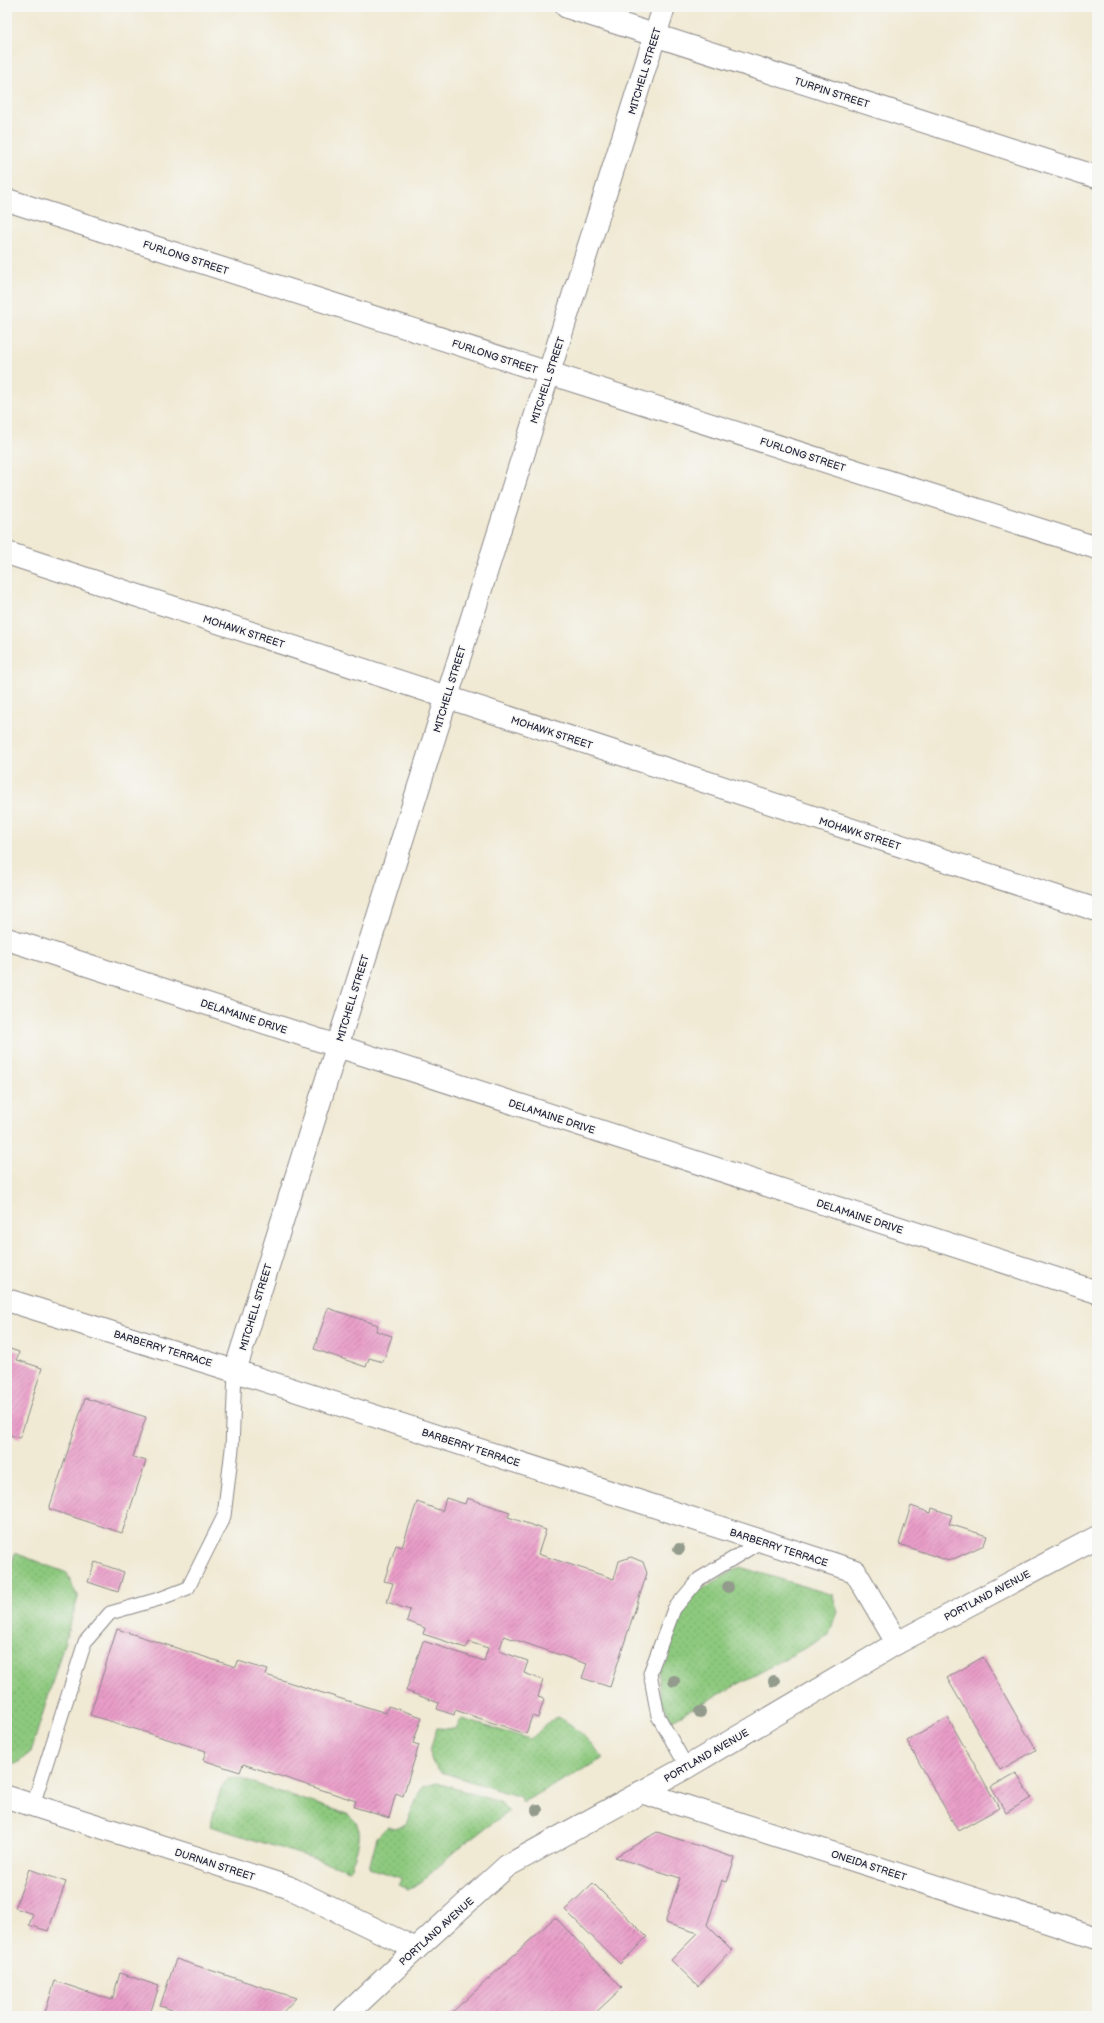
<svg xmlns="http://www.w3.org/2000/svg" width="1104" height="2023" font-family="'Balsamiq Sans',sans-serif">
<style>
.grass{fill:url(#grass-dots);stroke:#58765c}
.building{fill:url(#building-hatch)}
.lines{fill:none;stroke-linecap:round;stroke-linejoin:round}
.service-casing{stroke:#898687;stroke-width:15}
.minor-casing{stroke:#898687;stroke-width:24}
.primary-casing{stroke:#898687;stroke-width:24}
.service{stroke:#fff;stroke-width:13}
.minor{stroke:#fff;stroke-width:22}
.primary{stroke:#fff;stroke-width:22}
.tree{fill:#939b8c}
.labels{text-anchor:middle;stroke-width:3;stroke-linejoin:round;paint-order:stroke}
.street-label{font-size:10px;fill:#22223b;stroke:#f6f6f2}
</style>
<defs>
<pattern id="grass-dots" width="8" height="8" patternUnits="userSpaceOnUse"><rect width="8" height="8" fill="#8dc97e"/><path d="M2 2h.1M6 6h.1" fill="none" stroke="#79ac6e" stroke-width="1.8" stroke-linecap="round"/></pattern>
<pattern id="building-hatch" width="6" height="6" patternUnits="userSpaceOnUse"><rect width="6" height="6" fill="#e99dc8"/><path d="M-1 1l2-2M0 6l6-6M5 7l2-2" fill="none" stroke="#bc80a4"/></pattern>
</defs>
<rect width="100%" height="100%" fill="#f6f6f2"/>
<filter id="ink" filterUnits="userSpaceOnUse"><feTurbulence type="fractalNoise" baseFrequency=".025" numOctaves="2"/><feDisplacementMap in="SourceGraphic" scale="8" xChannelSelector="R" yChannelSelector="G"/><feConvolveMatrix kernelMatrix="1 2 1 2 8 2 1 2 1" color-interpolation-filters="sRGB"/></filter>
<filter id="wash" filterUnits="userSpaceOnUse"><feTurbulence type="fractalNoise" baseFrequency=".012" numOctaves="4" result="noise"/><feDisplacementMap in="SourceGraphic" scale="16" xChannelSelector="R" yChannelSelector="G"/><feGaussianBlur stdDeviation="0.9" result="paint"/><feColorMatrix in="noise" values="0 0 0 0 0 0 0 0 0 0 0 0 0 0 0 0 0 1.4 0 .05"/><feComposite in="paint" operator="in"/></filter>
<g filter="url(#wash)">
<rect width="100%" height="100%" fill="#f0e9d3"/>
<path class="grass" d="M 15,1553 L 67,1573 L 78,1598 L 31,1752 L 16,1764 L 7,1762 L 7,1577 Z
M 740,1567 L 833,1595 L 837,1611 L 829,1635 L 672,1720 L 660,1699 L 659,1672 L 681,1610 L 698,1591 Z
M 558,1717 C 577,1726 589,1742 604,1758 L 523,1802 L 520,1797 L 441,1772 C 424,1758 431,1746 437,1728 L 455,1729 L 462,1719 L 530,1739 C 540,1733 547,1720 558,1717 Z
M 238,1778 L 347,1814 C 369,1828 356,1850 350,1870 L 210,1826 L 221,1788 L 227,1779 Z
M 437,1783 L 500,1802 L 509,1811 L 465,1843 L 421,1882 L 408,1889 L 399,1885 L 401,1878 L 369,1868 L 377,1837 L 387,1827 L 395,1828 L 406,1824 L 422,1787 Z"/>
<g id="blocks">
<path class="building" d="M 328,1308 L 378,1325 L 376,1331 L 392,1336 L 383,1362 L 369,1358 L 366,1367 L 314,1349 Z
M 7,1348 L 19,1352 L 17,1360 L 42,1368 L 20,1438 L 7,1434 Z
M 85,1398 L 146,1417 L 133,1457 L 146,1461 L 122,1533 L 49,1509 Z
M 446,1498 L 465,1504 L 467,1498 L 510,1512 L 508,1517 L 546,1530 L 538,1554 L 614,1579 L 619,1561 L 631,1557 L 643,1562 L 647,1573 L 610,1687 L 582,1678 L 587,1664 L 504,1636 L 499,1651 L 528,1661 L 524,1673 L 543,1680 L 538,1697 L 544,1699 L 538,1718 L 532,1716 L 526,1734 L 455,1710 L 454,1715 L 437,1709 L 439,1703 L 406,1691 L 423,1641 L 484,1661 L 488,1648 L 469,1642 L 466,1648 L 423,1634 L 425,1628 L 407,1621 L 410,1610 L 387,1602 L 393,1583 L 384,1581 L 396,1545 L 402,1547 L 417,1502 L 442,1511 Z
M 911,1506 L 931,1513 L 932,1508 L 952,1515 L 949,1524 L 987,1536 L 984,1545 L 949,1561 L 899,1544 Z
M 95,1562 L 124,1572 L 118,1592 L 88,1582 Z
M 117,1629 L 236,1667 L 238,1661 L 268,1670 L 266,1675 L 386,1713 L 388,1706 L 422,1717 L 413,1743 L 419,1745 L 403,1796 L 396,1793 L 389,1818 L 354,1807 L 356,1801 L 243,1764 L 240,1772 L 203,1760 L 206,1751 L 90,1715 Z
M 983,1657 L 1036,1750 L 1000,1770 L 947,1678 Z
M 948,1718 L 999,1808 L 958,1831 L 907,1741 Z
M 1016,1773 L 1031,1798 L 1006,1813 L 991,1787 Z
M 657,1832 L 735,1858 L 727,1882 L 722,1880 L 707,1925 L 732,1950 L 698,1986 L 671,1960 L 698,1933 L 665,1923 L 680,1878 L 615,1857 Z
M 29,1869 L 66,1882 L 48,1931 L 29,1925 L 33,1914 L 15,1908 Z
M 593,1883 L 647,1937 L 620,1964 L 565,1910 Z
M 555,1917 L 622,1988 L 592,2016 L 448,2016 Z
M 176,1959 L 296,1998 L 279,2016 L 191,2016 L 160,2006 Z
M 120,1973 L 159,1986 L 150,2014 L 156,2016 L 44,2016 L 55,1981 L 112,2000 Z"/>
</g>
</g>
<g filter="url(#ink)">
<use href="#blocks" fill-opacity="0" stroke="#898687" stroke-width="1"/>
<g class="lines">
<defs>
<path id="service" d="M 687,1767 L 658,1716 L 650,1673 L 674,1609 L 699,1579 L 762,1541
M 33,1805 L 85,1642 L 110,1613 L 159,1599 L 188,1588 L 224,1516 L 232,1449 L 235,1371"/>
<path id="minor" d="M 567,7 L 1097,177
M 7,200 L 1097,548
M 7,553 L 1097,910
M 7,939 L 1097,1292
M 7,1300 L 235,1371 L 855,1571 L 897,1643
M 235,1371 L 664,7
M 641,1792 L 1097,1938
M 7,1797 L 288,1887 L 416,1949"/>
<path id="primary" d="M 345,2016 L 416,1949 L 507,1866 L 687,1767 L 897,1643 L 1097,1537"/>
</defs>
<use href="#service" class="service-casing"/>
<use href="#minor" class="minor-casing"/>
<use href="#primary" class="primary-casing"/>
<use href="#service" class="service"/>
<use href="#minor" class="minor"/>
<use href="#primary" class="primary"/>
</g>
<g class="tree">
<circle cx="679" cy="1549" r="6"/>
<circle cx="728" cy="1587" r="6"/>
<circle cx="674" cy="1681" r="6"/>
<circle cx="774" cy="1681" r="6"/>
<circle cx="700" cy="1712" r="6"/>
<circle cx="537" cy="1810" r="6"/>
</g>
</g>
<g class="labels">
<g class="street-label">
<text transform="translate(644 71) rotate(-73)" y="4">MITCHELL STREET</text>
<text transform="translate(832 92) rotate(18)" y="4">TURPIN STREET</text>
<text transform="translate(186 257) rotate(18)" y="4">FURLONG STREET</text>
<text transform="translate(495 356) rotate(18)" y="4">FURLONG STREET</text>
<text transform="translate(547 380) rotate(-72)" y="4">MITCHELL STREET</text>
<text transform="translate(803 454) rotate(18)" y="4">FURLONG STREET</text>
<text transform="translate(244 631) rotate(18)" y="4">MOHAWK STREET</text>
<text transform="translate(449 689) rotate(-73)" y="4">MITCHELL STREET</text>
<text transform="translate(552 732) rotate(18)" y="4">MOHAWK STREET</text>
<text transform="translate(860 833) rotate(18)" y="4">MOHAWK STREET</text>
<text transform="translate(352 998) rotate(-73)" y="4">MITCHELL STREET</text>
<text transform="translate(244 1016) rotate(18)" y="4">DELAMAINE DRIVE</text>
<text transform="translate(552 1116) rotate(18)" y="4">DELAMAINE DRIVE</text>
<text transform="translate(860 1216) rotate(18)" y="4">DELAMAINE DRIVE</text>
<text transform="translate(255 1307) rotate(-73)" y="4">MITCHELL STREET</text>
<text transform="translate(163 1348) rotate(17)" y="4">BARBERRY TERRACE</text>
<text transform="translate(471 1447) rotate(18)" y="4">BARBERRY TERRACE</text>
<text transform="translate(779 1547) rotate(18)" y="4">BARBERRY TERRACE</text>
<text transform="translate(987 1595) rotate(-28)" y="4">PORTLAND AVENUE</text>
<text transform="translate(706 1755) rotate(-30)" y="4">PORTLAND AVENUE</text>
<text transform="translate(215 1864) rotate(18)" y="4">DURNAN STREET</text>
<text transform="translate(869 1865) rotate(18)" y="4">ONEIDA STREET</text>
<text transform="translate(436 1931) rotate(-42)" y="4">PORTLAND AVENUE</text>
</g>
</g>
<rect width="1104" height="2023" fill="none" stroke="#f6f6f2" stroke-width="24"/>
</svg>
